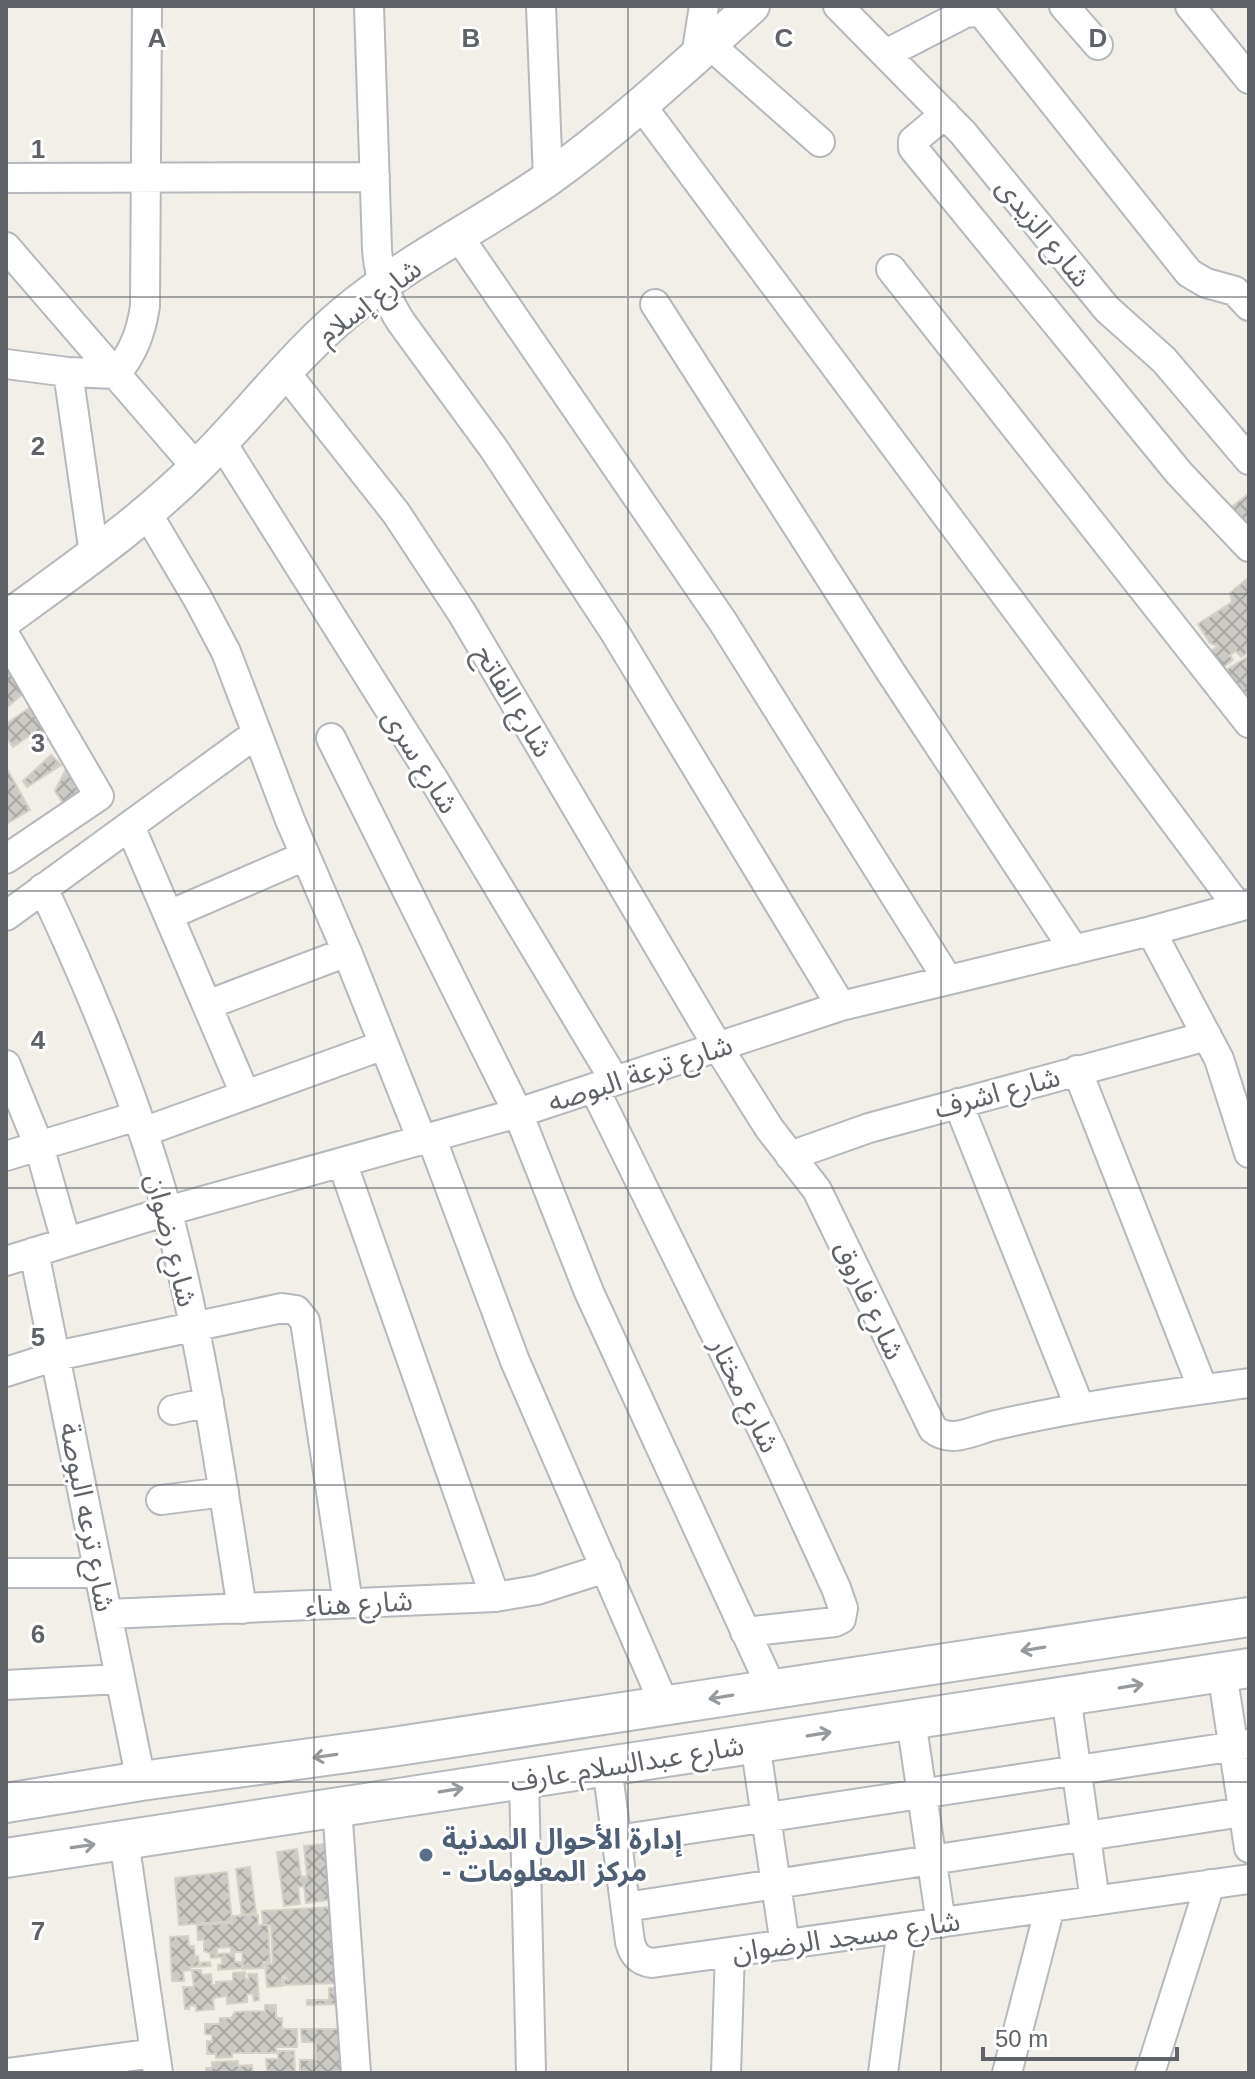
<svg xmlns="http://www.w3.org/2000/svg" width="1255" height="2079" font-family="Arial,'Noto Sans Arabic',sans-serif">
<style>
.building{fill:url(#building-cross-hatch);stroke:#d6d1c6;stroke-width:2}
.lines{fill:none;stroke-linecap:round;stroke-linejoin:round}
.minor-casing{stroke:#b5b8bc;stroke-width:32}
.tertiary-casing{stroke:#b5b8bc;stroke-width:38}
.secondary-casing{stroke:#b6babf;stroke-width:42}
.minor{stroke:#fff;stroke-width:28}
.tertiary{stroke:#fff;stroke-width:34}
.secondary{stroke:#fff;stroke-width:38}
.oneway{stroke:#979a9d}
.grid{fill:none;stroke:#5f6368;stroke-width:2;stroke-opacity:0.55}
.service-dot{fill:#5c6f8a;stroke:#fff;stroke-width:3}
.labels{text-anchor:middle;stroke-width:6;stroke-linejoin:round;paint-order:stroke}
.street-label{font-size:28px;fill:#5f6368;stroke:#fff}
.service-label{font-size:28px;font-weight:bold;fill:#4e5e75;stroke:#fff;text-anchor:start}
.grid-label{font-size:26px;text-anchor:middle;font-weight:bold;fill:#5f6368;stroke:#fff;stroke-width:6;stroke-linejoin:round;paint-order:stroke}
</style>
<defs>
<pattern id="building-cross-hatch" width="8" height="8" patternUnits="userSpaceOnUse" patternTransform="scale(2)"><rect width="8" height="8" fill="#cccac5"/><path d="M0 0l8 8M0 8l8-8" fill="none" stroke="#a9a8a4"/></pattern>
</defs>
<rect width="100%" height="100%" fill="#f1efe8"/>
<path class="building" d="M 1249,493 L 1249,531 L 1224,513 Z
M 1249,577 L 1249,652 L 1241,657 L 1236,651 L 1230,655 L 1233,660 L 1215,673 L 1203,656 L 1218,646 L 1210,643 L 1198,624 L 1232,602 L 1230,593 Z
M 1249,656 L 1249,692 L 1243,696 L 1226,670 Z
M 7,666 L 26,691 L 6,708 L 6,667 Z
M 29,708 L 52,737 L 39,743 L 29,736 L 13,747 L 6,736 L 6,724 Z
M 51,755 L 61,765 L 27,787 L 23,781 Z
M 6,767 L 30,810 L 6,824 Z
M 65,771 L 83,790 L 63,803 L 55,791 Z
M 334,1843 L 341,1898 L 306,1903 L 304,1886 L 298,1887 L 300,1904 L 284,1906 L 277,1852 L 297,1849 L 301,1876 L 307,1877 L 304,1846 Z
M 250,1867 L 256,1913 L 242,1915 L 236,1869 Z
M 227,1872 L 232,1921 L 179,1925 L 175,1878 Z
M 332,1907 L 337,1946 L 333,1946 L 339,1983 L 284,1985 L 284,1979 L 287,1979 L 287,1976 L 282,1976 L 282,1986 L 267,1987 L 265,1964 L 273,1964 L 271,1925 L 263,1925 L 262,1911 Z
M 258,1915 L 258,1925 L 268,1925 L 270,1962 L 263,1962 L 263,1968 L 243,1969 L 242,1952 L 231,1952 L 231,1947 L 217,1948 L 217,1954 L 234,1953 L 235,1962 L 242,1962 L 242,1968 L 218,1970 L 218,1965 L 222,1964 L 222,1957 L 211,1958 L 210,1953 L 204,1951 L 204,1940 L 198,1940 L 197,1925 L 232,1923 L 232,1916 Z
M 188,1936 L 189,1946 L 194,1946 L 195,1957 L 198,1956 L 199,1963 L 210,1962 L 211,1966 L 190,1967 L 190,1970 L 183,1971 L 184,1981 L 172,1981 L 170,1937 Z
M 192,1970 L 201,1970 L 202,1975 L 211,1974 L 212,1985 L 216,1985 L 216,1982 L 233,1981 L 233,1973 L 245,1972 L 245,1979 L 249,1979 L 248,1974 L 257,1974 L 259,2000 L 254,2001 L 253,1994 L 247,1994 L 247,2002 L 227,2004 L 227,1996 L 213,1998 L 214,2009 L 196,2011 L 196,2005 L 189,2006 L 189,2009 L 185,2009 L 183,1987 L 194,1987 Z
M 347,1987 L 339,2004 L 307,2005 L 307,2000 L 329,2000 L 329,1988 Z
M 265,2005 L 276,2005 L 276,2018 L 282,2018 L 282,2029 L 297,2029 L 297,2047 L 276,2047 L 276,2053 L 232,2053 L 232,2057 L 216,2058 L 216,2054 L 207,2054 L 207,2041 L 212,2042 L 212,2035 L 205,2034 L 205,2024 L 219,2024 L 220,2018 L 231,2018 L 235,2012 L 265,2011 Z
M 301,2029 L 342,2029 L 346,2070 L 336,2071 L 336,2073 L 300,2073 L 300,2060 L 316,2060 L 316,2042 L 302,2042 Z
M 278,2051 L 294,2051 L 295,2073 L 267,2073 L 266,2059 L 278,2059 Z
M 238,2061 L 238,2066 L 252,2065 L 253,2073 L 206,2073 L 206,2068 L 212,2068 L 212,2062 Z"/>
<g class="lines">
<defs>
<path id="minor" d="M 369,6 L 377,249 C 379,277 386,299 401,322 L 494,449 L 614,631 L 841,1006
M 541,6 L 548,178
M 838,6 L 963,133 L 1107,309 L 1164,360 L 1249,460
M 1064,6 L 1098,45
M 1190,6 L 1249,79
M 709,44 L 820,142
M 886,54 L 965,13 L 974,12 L 983,14 L 1189,273 L 1206,283 L 1235,291 L 1249,306
M 696,56 L 704,6
M 641,105 L 1238,907
M 945,114 L 913,141 L 913,148 L 1179,473 L 1249,547
M 6,178 L 375,177
M 459,237 L 723,622 L 948,980
M 6,247 L 197,468
M 891,269 L 1249,723
M 655,304 L 890,671 L 1074,950
M 6,364 L 68,372 L 116,374 C 133,353 141,333 145,306 L 147,6
M 68,372 L 94,554
M 285,372 L 396,513 L 462,613 L 718,1047 L 769,1128 L 817,1190 L 933,1429 C 951,1444 972,1431 992,1426 C 1076,1406 1163,1395 1249,1383
M 222,443 L 434,780 L 615,1081
M 147,513 L 198,599 L 226,652 L 290,820 L 347,952 L 422,1140
M 6,637 L 99,796 L 6,859
M 331,738 L 518,1113 L 589,1292 L 772,1689
M 130,826 L 245,1094
M 43,888 C 92,992 137,1100 167,1210 C 202,1341 221,1475 242,1609
M 169,915 L 305,856
M 6,916 L 257,733
M 1151,931 L 1219,1059 L 1249,1153
M 207,1005 L 347,952
M 6,1065 L 39,1146 L 66,1241
M 1077,1070 L 1203,1389
M 594,1088 L 773,1451 L 836,1588 L 843,1608 L 841,1619 L 835,1622 L 745,1632
M 958,1103 L 1080,1408
M 143,1132 L 384,1045
M 431,1137 L 515,1361 L 665,1706
M 6,1156 L 137,1116
M 790,1156 L 869,1128 L 1207,1036
M 342,1162 L 495,1597
M 34,1252 L 141,1781
M 6,1261 L 167,1211 L 518,1113 L 841,1006 L 1151,931 L 1249,904
M 6,1372 L 56,1356 L 282,1308 L 296,1310 L 305,1321 L 348,1603
M 173,1410 L 209,1402
M 161,1500 L 224,1492
M 6,1573 L 99,1573
M 108,1614 L 495,1597 L 537,1590 L 606,1568
M 1222,1672 L 1249,1848
M 6,1685 L 120,1679
M 1066,1696 L 1095,1901
M 911,1720 L 941,1923
M 755,1743 L 785,1945
M 607,1766 L 630,1942 C 633,1954 639,1961 652,1963 L 1249,1879
M 524,1779 L 531,2073
M 337,1807 L 356,2073
M 124,1840 L 158,2073
M 617,1840 L 1249,1744
M 626,1907 L 1249,1811
M 7,2073 L 155,2053
M 726,2073 L 730,1952
M 883,2073 L 902,1928
M 1007,2073 L 1050,1907
M 1150,2073 L 1210,1884"/>
<path id="tertiary" d="M 6,619 C 73,570 141,523 200,464 C 253,412 297,350 356,304 C 415,257 487,222 549,178 C 621,126 686,65 752,6"/>
<path id="secondary" d="M 6,1803 L 141,1781 L 392,1747 L 1249,1617
M 6,1858 L 1249,1668"/>
</defs>
<use href="#minor" class="minor-casing"/>
<use href="#tertiary" class="tertiary-casing"/>
<use href="#secondary" class="secondary-casing"/>
<use href="#minor" class="minor"/>
<use href="#tertiary" class="tertiary"/>
<use href="#secondary" class="secondary"/>
</g>
<defs><path id="oneway-shaft" d="M-6 0H5M1.5-3L5.5 0L1.5 3" fill="none" stroke-width="1.6" stroke-linecap="round" stroke-linejoin="round" transform="scale(2)"/></defs>
<g class="oneway">
<use href="#oneway-shaft" transform="translate(1033 1649) rotate(171)"/>
<use href="#oneway-shaft" transform="translate(1131 1686) rotate(-9)"/>
<use href="#oneway-shaft" transform="translate(721 1697) rotate(171)"/>
<use href="#oneway-shaft" transform="translate(819 1734) rotate(-9)"/>
<use href="#oneway-shaft" transform="translate(325 1756) rotate(172)"/>
<use href="#oneway-shaft" transform="translate(451 1790) rotate(-9)"/>
<use href="#oneway-shaft" transform="translate(83 1846) rotate(-8)"/>
</g>
<path class="grid" d="M 314,6 L 314,2073M 628,6 L 628,2073M 941,6 L 941,2073M 6,297 L 1249,297M 6,594 L 1249,594M 6,891 L 1249,891M 6,1188 L 1249,1188M 6,1485 L 1249,1485M 6,1782 L 1249,1782"/>
<circle class="service-dot" cx="426" cy="1855" r="8"/>
<g class="labels">
<g class="street-label">
<text transform="translate(1044 232) rotate(51)" y="10">شارع الزيدى</text>
<text transform="translate(369 301) rotate(-37)" y="10">شارع إسلام</text>
<text transform="translate(514 701) rotate(59)" y="10">شارع الفاتح</text>
<text transform="translate(421 761) rotate(58)" y="10">شارع سرى</text>
<text transform="translate(640 1073) rotate(-18)" y="10">شارع ترعة البوصه</text>
<text transform="translate(997 1092) rotate(-15)" y="10">شارع اشرف</text>
<text transform="translate(172 1240) rotate(76)" y="10">شارع رضوان</text>
<text transform="translate(870 1300) rotate(65)" y="10">شارع فاروق</text>
<text transform="translate(745 1395) rotate(64)" y="10">شارع مختار</text>
<text transform="translate(88 1517) rotate(79)" y="10">شارع ترعه البوصة</text>
<text transform="translate(359 1603) rotate(-3)" y="10">شارع هناء</text>
<text transform="translate(627 1763) rotate(-9)" y="10">شارع عبدالسلام عارف</text>
<text transform="translate(846 1936) rotate(-8)" y="10">شارع مسجد الرضوان</text>
</g>
<g class="service-label">
<text x="442" y="1849">إدارة الأحوال المدنية<tspan x="442" dy="32">- مركز المعلومات</tspan></text>
</g>
</g>
<g class="grid-label">
<text x="157" y="47">A</text>
<text x="471" y="47">B</text>
<text x="784" y="47">C</text>
<text x="1098" y="47">D</text>
<text x="38" y="158">1</text>
<text x="38" y="455">2</text>
<text x="38" y="752">3</text>
<text x="38" y="1049">4</text>
<text x="38" y="1346">5</text>
<text x="38" y="1643">6</text>
<text x="38" y="1940">7</text>
</g>
<rect width="1255" height="2079" fill="none" stroke="#5f6368" stroke-width="16"/>
<path d="M983 2047v12h194v-12" fill="none" stroke="#5f6368" stroke-width="4"/>
<text x="995" y="2047" font-size="24" fill="#5f6368" stroke="#ffffff" stroke-width="6" paint-order="stroke">50 m</text>
</svg>
